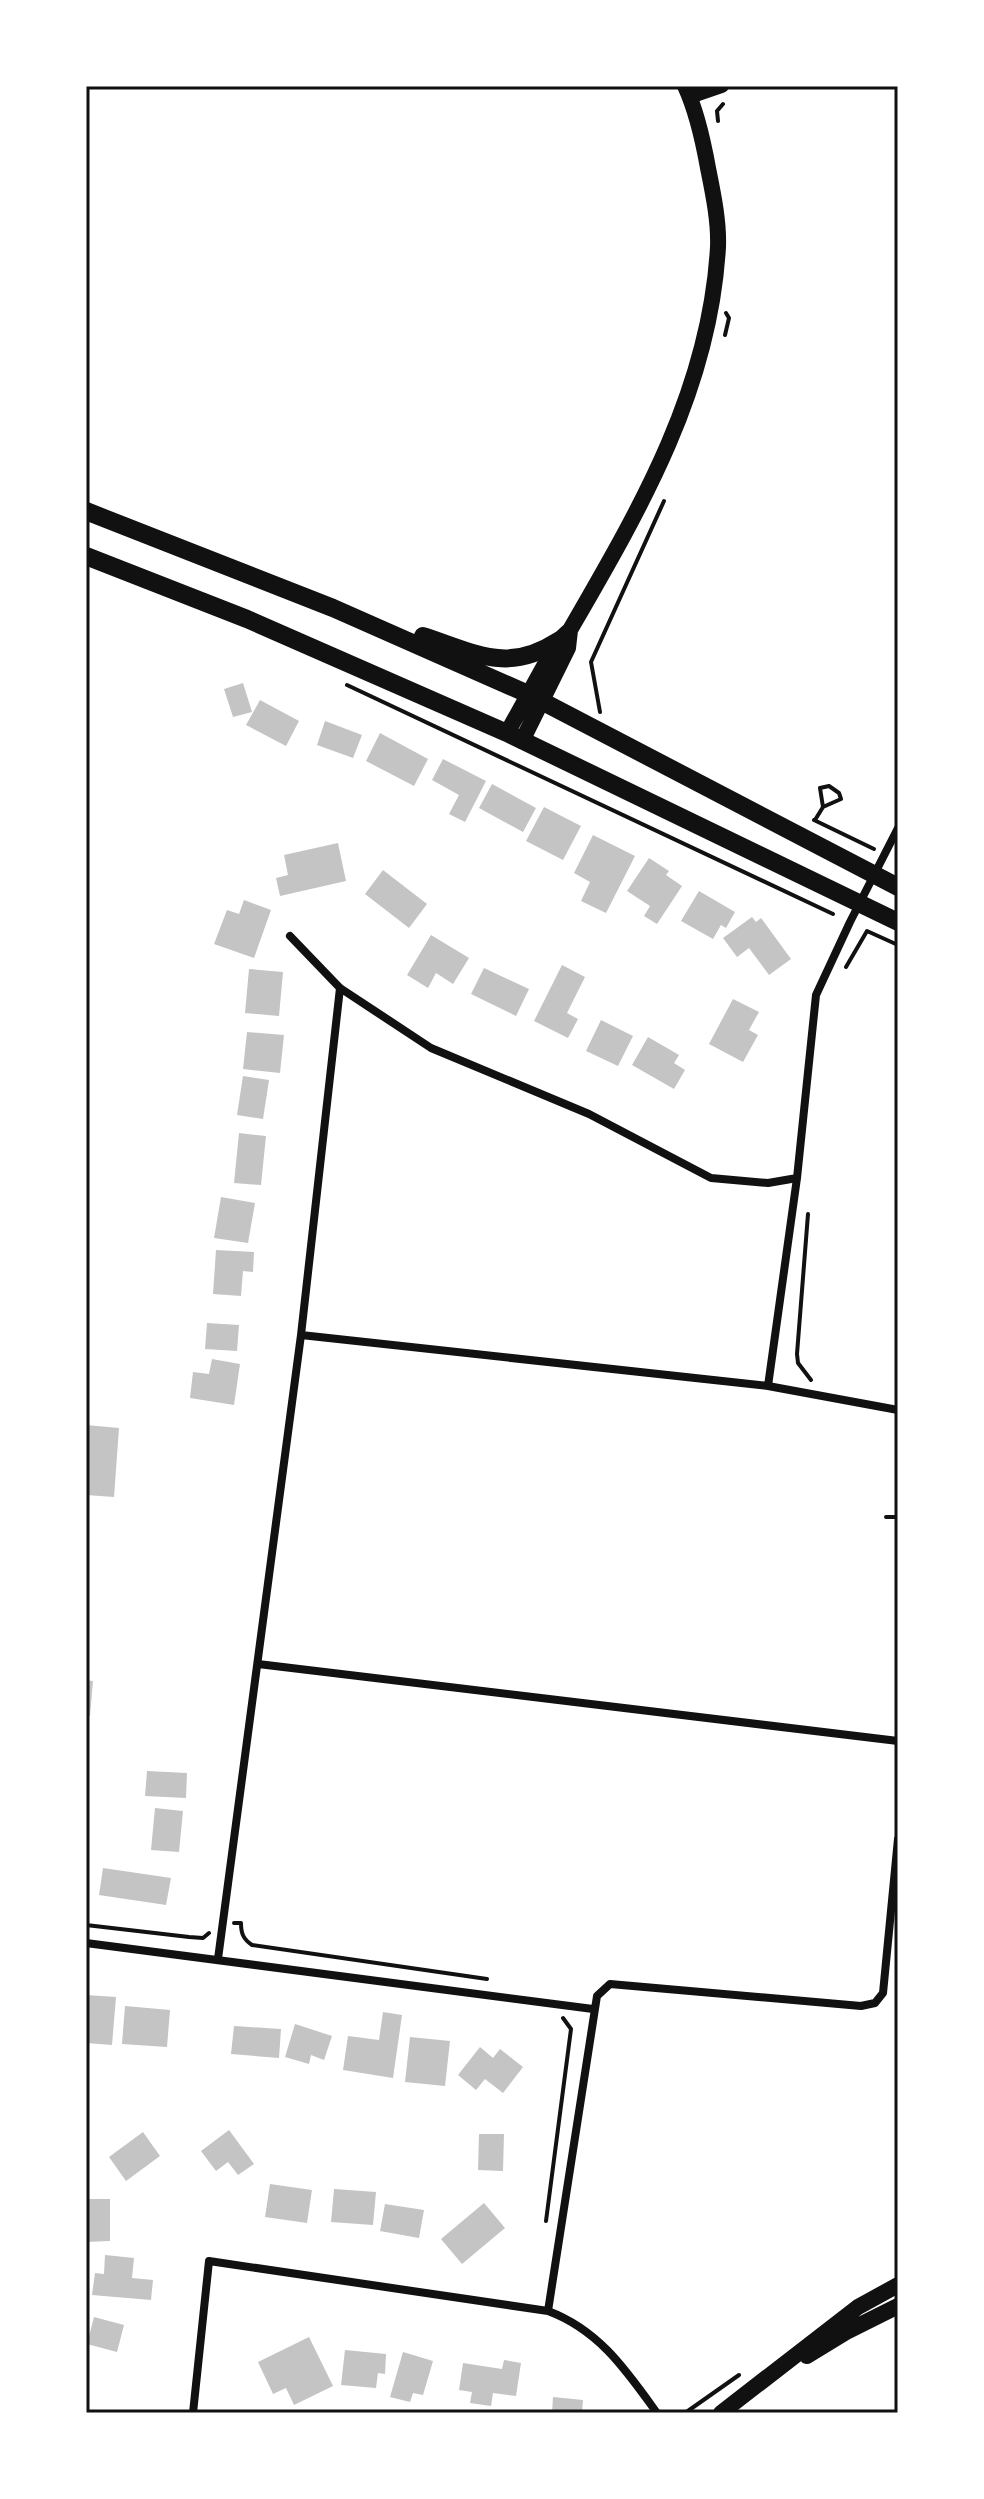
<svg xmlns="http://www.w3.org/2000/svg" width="984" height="2499" font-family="Helvetica,sans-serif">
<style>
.building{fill:#c4c4c4}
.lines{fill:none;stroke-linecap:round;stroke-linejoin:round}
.path{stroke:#111;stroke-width:4}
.minor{stroke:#111;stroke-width:8}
.tertiary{stroke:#111;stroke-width:14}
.secondary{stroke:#111;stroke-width:16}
.primary{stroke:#111;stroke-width:18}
.neatline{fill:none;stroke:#111;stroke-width:3}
</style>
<rect width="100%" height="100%" fill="#fff"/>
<path class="building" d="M 243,683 L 252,712 L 233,717 L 224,689 Z
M 260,700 L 299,721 L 286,746 L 246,725 Z
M 325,721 L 362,735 L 353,758 L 317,745 Z
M 380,733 L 428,759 L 414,786 L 366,761 Z
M 443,759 L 486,781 L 465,822 L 449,814 L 459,795 L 432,780 Z
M 492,784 L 536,808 L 523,832 L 479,808 Z
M 544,807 L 581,826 L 563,860 L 526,841 Z
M 593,835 L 635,856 L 606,913 L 581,901 L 590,882 L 574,873 Z
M 338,843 L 346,881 L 280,896 L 276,878 L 288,875 L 284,855 Z
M 649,858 L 669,871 L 666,875 L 682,886 L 657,924 L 644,916 L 650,906 L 627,891 Z
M 383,870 L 427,904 L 409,928 L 365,894 Z
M 699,891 L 735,912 L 726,928 L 721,925 L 713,939 L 681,921 Z
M 244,900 L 271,910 L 254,958 L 214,944 L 227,910 L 239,914 Z
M 752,917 L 756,922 L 761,918 L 791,959 L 769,975 L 749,948 L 737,957 L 723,938 Z
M 431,935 L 469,958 L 453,984 L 436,973 L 428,988 L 407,975 Z
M 562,965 L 585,977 L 567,1013 L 578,1019 L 568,1038 L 534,1021 Z
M 484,968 L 529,989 L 516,1016 L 471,994 Z
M 249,969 L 283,972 L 279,1016 L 245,1013 Z
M 733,999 L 759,1012 L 749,1030 L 758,1035 L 743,1062 L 709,1044 Z
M 601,1020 L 633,1036 L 618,1066 L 586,1051 Z
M 247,1032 L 284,1035 L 280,1073 L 243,1069 Z
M 648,1037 L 679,1055 L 674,1063 L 685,1070 L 674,1089 L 632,1065 Z
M 243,1076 L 269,1080 L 263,1119 L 237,1115 Z
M 239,1133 L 266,1136 L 261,1185 L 234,1183 Z
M 221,1197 L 255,1203 L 248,1243 L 214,1238 Z
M 216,1250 L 254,1252 L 253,1272 L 243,1271 L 241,1296 L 213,1294 Z
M 207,1323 L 239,1325 L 237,1351 L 205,1349 Z
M 212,1359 L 240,1364 L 234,1405 L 190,1398 L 193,1372 L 209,1374 Z
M 86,1425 L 119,1428 L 114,1497 L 86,1495 Z
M 86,1680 L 93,1681 L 90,1716 L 86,1715 Z
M 147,1771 L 187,1773 L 186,1798 L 145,1796 Z
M 155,1808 L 183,1811 L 179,1852 L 151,1850 Z
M 103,1868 L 171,1878 L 166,1905 L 99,1895 Z
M 86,1995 L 116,1997 L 112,2045 L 86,2043 Z
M 125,2006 L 170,2010 L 167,2047 L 122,2044 Z
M 383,2012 L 402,2015 L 393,2078 L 343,2070 L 348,2036 L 379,2040 Z
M 295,2024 L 332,2036 L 324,2060 L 311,2055 L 309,2064 L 285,2057 Z
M 234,2026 L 281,2029 L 279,2058 L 231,2054 Z
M 410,2037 L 450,2041 L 445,2086 L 405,2082 Z
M 480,2047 L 493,2058 L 500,2049 L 523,2067 L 503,2093 L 485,2079 L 476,2090 L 458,2075 Z
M 229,2130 L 254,2164 L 238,2175 L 228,2162 L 216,2171 L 201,2151 Z
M 143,2132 L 160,2156 L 126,2181 L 109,2157 Z
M 479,2134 L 504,2134 L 503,2171 L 478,2170 Z
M 270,2184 L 312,2190 L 307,2223 L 265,2217 Z
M 334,2189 L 376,2192 L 373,2225 L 331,2222 Z
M 86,2199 L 110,2199 L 110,2241 L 86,2242 Z
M 484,2203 L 505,2228 L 462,2264 L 441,2239 Z
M 385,2204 L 424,2210 L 419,2238 L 380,2231 Z
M 105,2255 L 134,2258 L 132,2278 L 153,2280 L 151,2300 L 92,2295 L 95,2273 L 104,2274 Z
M 94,2317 L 124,2325 L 117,2352 L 87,2344 Z
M 309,2337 L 333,2386 L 294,2405 L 286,2388 L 273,2394 L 258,2362 Z
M 345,2350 L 386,2354 L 385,2374 L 378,2373 L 376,2388 L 341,2385 Z
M 403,2352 L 433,2361 L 423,2395 L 413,2393 L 410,2402 L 390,2397 Z
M 504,2360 L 521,2363 L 516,2396 L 493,2393 L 491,2406 L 470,2403 L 472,2392 L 459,2390 L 463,2363 L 502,2369 Z
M 553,2397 L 583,2400 L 582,2413 L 552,2413 Z"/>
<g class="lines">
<path class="path" d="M 718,121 L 717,111 L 723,104
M 725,335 L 729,318 L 726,313
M 347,685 L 833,914
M 600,712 L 591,662 L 664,501
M 814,820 L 874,849
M 815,820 L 823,807 L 820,788 L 829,786 L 839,793 L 841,799 L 823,807
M 846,967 L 867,931 L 898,945
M 808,1214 L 797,1354 L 798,1363 L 811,1380
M 886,1517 L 898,1517
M 234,1923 L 241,1923 C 241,1933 243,1939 252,1945 L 487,1979
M 86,1925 L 189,1937 L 203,1938 L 209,1933
M 546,2221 L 571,2029 L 563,2018
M 685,2413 L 739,2375"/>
<path class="minor" d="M 290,936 L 340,988 L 431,1048 L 589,1114 L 711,1178 L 768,1183 L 797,1178
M 301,1335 L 768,1386 L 898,1410
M 768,1386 L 797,1178 L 816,995 L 850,922 L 898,828
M 258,1664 L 898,1741
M 86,1943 L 593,2009
M 218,1959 L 301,1335 L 340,988
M 193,2413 L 209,2261 L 548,2311
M 657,2413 C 626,2370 599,2330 548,2311 L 597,1996 L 610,1984 L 861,2006 L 875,2003 L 883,1993 L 898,1839"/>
<path class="tertiary" d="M 690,97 L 722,86"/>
<path class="secondary" d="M 507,733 L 558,641 L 570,630 C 640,509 710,390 718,247 C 719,221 713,193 708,168 C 703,140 697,112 685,86
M 522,741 L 568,648 L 570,630
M 807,2356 L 848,2331 L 898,2306
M 721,2413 L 858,2307 L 898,2285"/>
<path class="primary" d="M 86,511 L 333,608 L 528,694 L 898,887
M 86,556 L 247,619 L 507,733 L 898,922
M 423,636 C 476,653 507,674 558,641"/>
</g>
<rect width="984" height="2499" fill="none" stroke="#ffffff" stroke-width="176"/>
<rect x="88" y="88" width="808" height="2323" class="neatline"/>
</svg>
